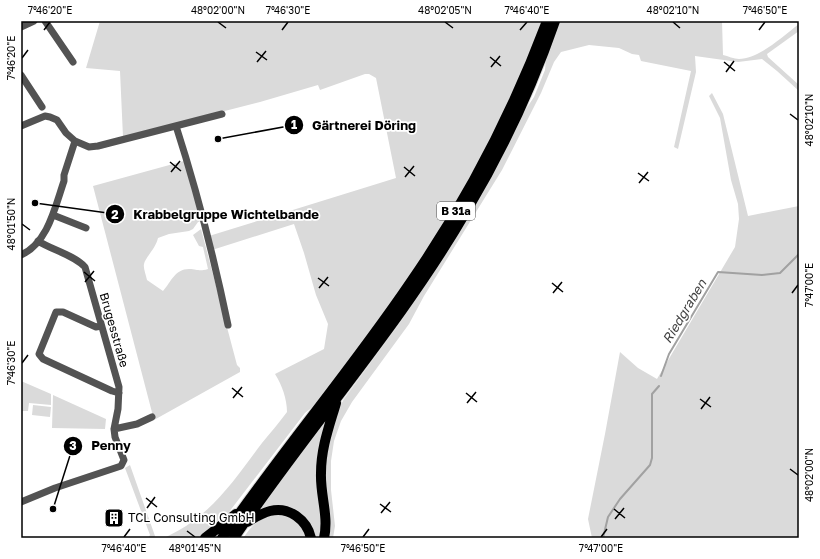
<svg xmlns="http://www.w3.org/2000/svg" width="820" height="559" font-family="'Golos Text',sans-serif">
<style>
.green{fill:#dadada}
.lines{fill:none;stroke-linecap:round;stroke-linejoin:round}
.stream{stroke:#a1a1a1;stroke-width:2}
.highway-casing{stroke:#dbdbdb;stroke-width:12}
.minor{stroke:#535353;stroke-width:7}
.highway{stroke:#000;stroke-width:10}
.ticks{fill:none;stroke:#000;stroke-width:1.5}
.labels{text-anchor:middle;stroke-width:3.5;stroke-linejoin:round;paint-order:stroke}
.shield{fill:#fff;stroke:#4c4c4c;stroke-width:1}
.shield-label{font-size:11px;font-weight:bold;fill:#000}
.street-label{font-size:12px;fill:#000;stroke:#fff}
.poi-label{font-size:12px;fill:#000;stroke:#fff;text-anchor:start}
.water-label{font-size:13px;font-style:italic;fill:#424242;stroke:#fff}
.leader{fill:none;stroke:#000;stroke-width:1.5}
.callout-dot{fill:#000;stroke:#fff;stroke-width:1.5}
.mark-label{font-size:12px;text-anchor:middle;font-weight:bold;fill:#fff}
.callout-label{font-size:13px;text-anchor:middle;font-weight:bold;fill:#000;stroke:#fff;stroke-width:3.5;stroke-linejoin:round;paint-order:stroke}
.neatline{fill:none;stroke:#000;stroke-width:1.5}
.ticks-label{font-size:10px;text-anchor:middle;fill:#000}
</style>
<rect width="100%" height="100%" fill="#fff"/>
<path class="green" d="M 100,21 L 542,21 C 511,111 465,195 412,273 C 382,318 349,360 317,403 L 305,413 L 229,512 L 211,530 L 201,538 L 164,538 C 174,533 184,528 193,521 C 221,501 241,471 262,443 C 270,433 279,423 287,412 C 287,399 282,385 275,374 L 324,349 L 328,324 L 316,295 L 304,253 L 294,224 L 212,250 L 209,236 L 396,178 L 376,78 L 369,74 L 365,74 L 320,90 L 318,85 L 260,102 L 174,124 L 124,142 L 97,150 L 96,144 L 123,137 L 120,71 L 86,68 Z
M 560,21 L 722,21 L 723,55 C 728,56 734,59 739,59 C 759,59 783,36 799,24 L 799,31 L 767,54 L 768,57 L 799,85 L 799,91 L 777,71 L 762,59 L 738,62 L 695,56 L 696,72 L 678,149 L 674,147 L 691,71 L 641,61 L 639,55 L 632,54 L 619,48 L 589,45 L 561,52 L 554,62 L 541,93 L 502,170 L 424,296 L 409,324 L 352,402 L 341,421 L 334,441 L 331,461 L 331,490 L 335,526 L 333,538 L 327,538 L 323,462 L 337,412 L 344,399 L 402,320 L 524,112 L 534,97 L 545,70 L 546,57 Z
M 712,93 L 723,114 L 748,216 L 799,206 L 799,538 L 592,538 L 588,519 L 605,434 L 620,352 L 638,368 L 657,379 L 735,247 L 739,219 L 738,204 L 731,180 L 720,118 L 709,96 Z
M 184,161 L 201,221 L 198,222 L 193,229 L 189,231 L 169,234 L 158,238 C 156,248 145,258 144,264 C 143,268 146,275 147,280 L 163,291 C 171,282 175,269 189,269 C 198,269 198,272 208,269 L 203,247 L 199,246 L 193,235 L 201,229 L 237,365 L 240,368 L 240,372 L 154,420 L 93,186 Z
M 21,381 L 51,394 L 51,405 L 29,403 L 28,411 L 21,411 Z
M 53,395 L 106,419 L 105,429 L 52,428 Z
M 33,405 L 51,407 L 50,417 L 32,415 Z
M 330,415 L 319,492 L 321,538 L 314,538 L 293,512 L 254,516 Z
M 130,465 L 155,536 L 154,538 L 148,538 L 150,535 L 125,468 Z
M 282,514 C 298,521 300,522 307,538 L 243,538 C 255,521 262,516 282,514 Z"/>
<g class="lines">
<path class="stream" d="M 661,376 L 669,354 L 718,272 L 762,275 L 780,273 L 799,254
M 603,538 L 608,517 L 620,499 L 650,465 L 652,458 L 652,394 L 659,386"/>
<defs>
<path id="highway" d="M 247,522 C 254,518 262,513 270,511 C 289,506 307,520 311,538
M 205,538 L 236,514
M 222,538 C 282,451 351,370 410,283 C 467,201 512,114 547,21
M 234,538 C 309,427 400,326 467,210 C 503,150 532,87 555,21
M 324,538 C 329,516 320,495 321,473 C 321,448 329,427 336,403"/>
</defs>
<use href="#highway" class="highway-casing"/>
<path class="minor" d="M 45,21 L 73,62
M 21,27 L 34,21
M 21,75 L 42,107
M 21,126 L 45,116 L 50,117 L 57,120 L 66,133 L 75,141 L 89,147 L 98,146 L 222,114
M 176,126 C 197,191 214,258 228,325
M 53,215 L 86,228
M 21,255 C 48,243 55,207 64,181 L 64,175 L 75,141
M 101,326 L 96,327 L 63,312 L 56,312 L 39,354 L 43,359 L 112,391 L 119,393
M 114,429 L 137,424 L 152,417
M 21,502 L 55,488 L 121,466 L 124,460 L 115,437 L 114,429 L 118,409 L 119,387 L 85,267 C 74,255 52,250 38,241"/>
<use href="#highway" class="highway"/>
</g>
<path class="ticks" d="M 218,22 L 226,28M 445,22 L 453,28M 673,22 L 680,28M 44,30 L 50,22M 282,30 L 288,22M 520,30 L 527,22M 759,30 L 765,22M 256,52 L 267,60M 490,57 L 501,66M 22,58 L 28,50M 257,62 L 266,51M 724,62 L 735,71M 491,67 L 500,56M 726,72 L 734,61M 790,114 L 798,120M 170,162 L 181,171M 404,167 L 415,176M 171,172 L 180,161M 638,173 L 649,181M 405,177 L 414,166M 639,183 L 648,172M 22,224 L 30,230M 84,272 L 95,281M 318,278 L 329,286M 85,282 L 94,271M 552,283 L 563,292M 319,288 L 328,277M 553,293 L 562,282M 792,293 L 798,285M 22,363 L 28,355M 232,388 L 243,397M 466,393 L 477,402M 233,398 L 242,387M 700,399 L 711,407M 467,403 L 476,392M 701,409 L 710,397M 790,469 L 798,475M 146,498 L 157,507M 380,504 L 391,512M 147,508 L 155,497M 614,509 L 625,518M 381,513 L 390,502M 615,519 L 624,508M 187,531 L 195,537M 124,537 L 130,529M 363,537 L 369,529M 601,537 L 607,529"/>
<defs>
<symbol id="building-square" viewBox="-11 -11 22 22"><rect x="-9" y="-9" width="18" height="18" rx="4" fill="#000" stroke="#fff"/><path d="M-4-6H4V6H1V3H-1V6H-4ZM-2.5-4.3h1.7v1.8h-1.7ZM.8-4.3h1.7v1.8H.8ZM-2.5-1h1.7V.8h-1.7ZM.8-1h1.7V.8H.8Z" fill="#fff"/></symbol>
</defs>
<g fill-rule="evenodd">
<use href="#building-square" x="103" y="507" width="22" height="22"/>
</g>
<g class="labels">
<rect class="shield" x="437" y="202" width="38" height="18" rx="3"/>
<g class="shield-label">
<text x="456" y="215">B 31a</text>
</g>
<g class="street-label">
<text transform="translate(114 330) rotate(74)" y="4">Brugesstraße</text>
</g>
<g class="poi-label">
<text x="128" y="522">TCL Consulting GmbH</text>
</g>
<g class="water-label">
<text transform="translate(684 311) rotate(-59)" y="5">Riedgraben</text>
</g>
</g>
<path class="leader" d="M218 139L294 125M35 203L115 214M53 509L73 446"/>
<g class="callout-dot">
<circle cx="218" cy="139" r="4"/>
<circle cx="35" cy="203" r="4"/>
<circle cx="53" cy="509" r="4"/>
<circle cx="294" cy="125" r="10"/>
<circle cx="115" cy="214" r="10"/>
<circle cx="73" cy="446" r="10"/>
</g>
<g class="mark-label">
<text x="294" y="129">1</text>
<text x="115" y="219">2</text>
<text x="73" y="450">3</text>
</g>
<g class="callout-label">
<text x="364" y="130">Gärtnerei Döring</text>
<text x="226" y="219">Krabbelgruppe Wichtelbande</text>
<text x="111" y="450">Penny</text>
</g>
<rect width="820" height="559" fill="none" stroke="#ffffff" stroke-width="44"/>
<rect x="22" y="22" width="776" height="515" class="neatline"/>
<g class="ticks-label">
<text x="50" y="14">7°46'20"E</text>
<text x="218" y="14">48°02'00"N</text>
<text x="288" y="14">7°46'30"E</text>
<text x="445" y="14">48°02'05"N</text>
<text x="527" y="14">7°46'40"E</text>
<text x="673" y="14">48°02'10"N</text>
<text x="765" y="14">7°46'50"E</text>
<text transform="translate(11 58) rotate(-90)" y="4">7°46'20"E</text>
<text transform="translate(809 120) rotate(-90)" y="4">48°02'10"N</text>
<text transform="translate(11 224) rotate(-90)" y="4">48°01'50"N</text>
<text transform="translate(809 285) rotate(-90)" y="4">7°47'00"E</text>
<text transform="translate(11 363) rotate(-90)" y="4">7°46'30"E</text>
<text transform="translate(809 475) rotate(-90)" y="4">48°02'00"N</text>
<text x="124" y="552">7°46'40"E</text>
<text x="195" y="552">48°01'45"N</text>
<text x="363" y="552">7°46'50"E</text>
<text x="601" y="552">7°47'00"E</text>
</g>
</svg>
